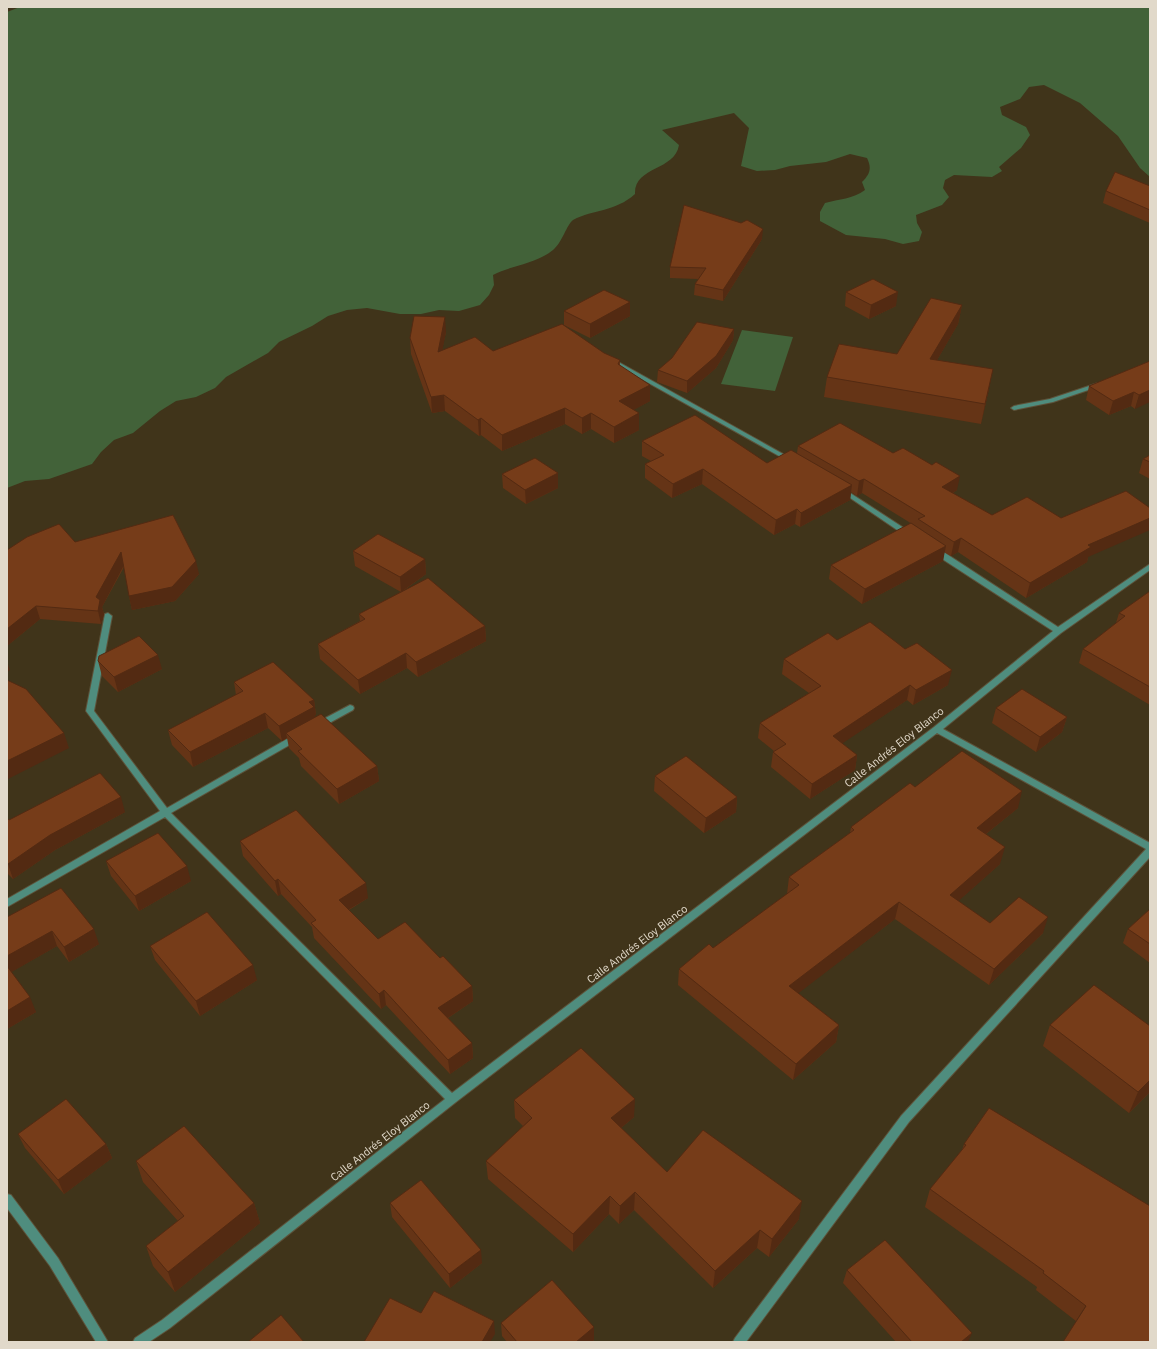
<svg xmlns="http://www.w3.org/2000/svg" width="1157" height="1349" font-family="'IBM Plex Sans',sans-serif">
<style>
.green{fill:#426239}
.lines{fill:none;stroke-linecap:round;stroke-linejoin:round}
.street-casing{stroke:#5d523a;stroke-width:2}
.street{fill:#4f8d7e;fill-rule:evenodd}
.wall{fill:#653416}
.shaded-wall{fill:#532a12}
.building{fill:#763c19;stroke:#532a12}
.labels{text-anchor:middle;stroke-width:3;stroke-linejoin:round;paint-order:stroke}
.street-label{font-size:11px;fill:#e1d9ca;stroke:#40341a}
</style>
<rect width="100%" height="100%" fill="#40341a"/>
<path class="green" d="M 20,7 L 1150,7 L 1150,177 L 1140,168 L 1118,136 L 1080,103 L 1044,85 L 1029,87 L 1020,99 L 1000,107 L 1002,115 L 1026,127 L 1030,135 L 1021,148 L 999,167 L 1002,171 L 992,177 L 954,175 L 945,180 L 943,188 L 949,197 L 942,205 L 916,215 L 917,223 L 922,232 L 919,241 L 903,244 L 885,239 L 846,235 L 820,221 L 820,212 L 825,203 C 839,199 853,199 865,190 L 862,182 C 870,174 872,168 867,158 L 850,154 L 826,162 L 790,166 L 775,170 L 757,171 L 741,166 L 749,128 L 734,113 L 662,130 L 679,145 C 675,171 634,166 635,194 C 615,212 594,209 573,220 C 567,224 562,243 553,250 C 536,264 512,265 493,275 L 494,285 L 489,295 L 480,305 L 459,311 L 439,310 L 421,314 L 400,314 L 367,308 L 347,310 L 328,316 L 312,326 L 279,342 L 268,353 L 226,377 L 215,388 L 196,397 L 176,401 L 160,411 L 133,433 L 114,440 L 101,452 L 92,464 L 49,479 L 25,481 L 7,488 L 7,12 Z
M 742,330 L 793,337 L 775,391 L 721,384 Z"/>
<g class="lines">
<defs>
<path id="street" d="M 613,359 L 792,459 L 793,460 L 790,462 L 788,461 L 611,362 L 611,360 Z
M 1098,383 L 1101,385 L 1100,386 L 1053,402 L 1014,410 L 1011,408 L 1014,406 L 1050,399 Z
M 842,488 L 844,489 L 913,534 L 909,536 L 906,536 L 840,491 L 838,490 Z
M 933,549 L 939,549 L 1058,627 L 1150,564 L 1150,570 L 1061,633 L 943,729 L 1150,843 L 1150,857 L 909,1122 L 746,1342 L 733,1342 L 735,1338 L 901,1116 L 1146,849 L 937,733 L 456,1102 L 170,1328 L 149,1342 L 133,1342 L 135,1338 L 162,1320 L 445,1099 L 165,817 L 7,907 L 7,899 L 160,811 L 86,711 L 105,614 L 108,613 L 112,616 L 94,711 L 167,808 L 294,735 L 300,735 L 301,737 L 300,739 L 171,813 L 452,1093 L 934,727 L 1053,631 L 933,553 L 932,551 Z
M 350,705 L 353,706 L 354,708 L 353,710 L 322,727 L 316,727 L 315,725 L 316,723 Z
M 7,1194 L 11,1195 L 58,1258 L 108,1342 L 96,1342 L 50,1266 L 7,1208 Z"/>
</defs>
<use href="#street" class="street-casing"/>
<use href="#street" class="street"/>
</g>
<path class="wall" d="M 1150,186 L 1150,223 L 1103,203 L 1106,191 Z
M 762,239 L 723,301 L 694,295 L 695,284 L 698,279 L 670,278 L 670,267 Z
M 846,292 L 896,306 L 869,319 L 845,306 Z
M 962,305 L 958,324 L 937,360 L 989,389 L 981,424 L 824,397 L 827,377 L 897,354 Z
M 564,311 L 630,316 L 590,338 L 564,325 Z
M 734,329 L 733,340 L 716,368 L 687,393 L 657,382 L 658,370 Z
M 446,332 L 442,350 L 604,353 L 620,360 L 620,366 L 650,401 L 633,410 L 639,430 L 614,443 L 591,429 L 582,434 L 565,424 L 502,451 L 481,435 L 479,436 L 445,411 L 432,413 L 411,354 L 410,338 Z
M 1150,361 L 1135,409 L 1131,406 L 1109,415 L 1086,400 L 1089,386 Z
M 642,441 L 767,463 L 797,453 L 798,446 L 957,490 L 953,493 L 992,515 L 1088,557 L 1087,562 L 1026,598 L 958,552 L 951,556 L 944,552 L 943,561 L 862,604 L 829,579 L 831,565 L 917,527 L 862,493 L 857,496 L 851,492 L 850,500 L 800,527 L 795,524 L 774,535 L 702,484 L 672,498 L 645,478 L 645,464 L 651,461 L 642,456 Z
M 1150,455 L 1150,479 L 1139,473 L 1143,459 Z
M 558,473 L 558,488 L 526,504 L 503,488 L 502,474 Z
M 75,542 L 199,574 L 175,601 L 132,610 L 129,596 L 124,567 L 102,607 L 104,614 L 101,624 L 40,619 L 7,646 Z
M 353,551 L 425,559 L 426,574 L 403,591 L 485,626 L 486,641 L 418,677 L 407,668 L 360,694 L 320,659 L 318,644 L 360,621 L 359,614 L 401,592 L 355,566 Z
M 1150,591 L 1150,705 L 1079,663 L 1083,649 L 1116,623 L 1119,613 Z
M 837,640 L 948,685 L 913,705 L 907,700 L 842,743 L 857,755 L 855,770 L 810,799 L 771,767 L 773,752 L 774,751 L 758,738 L 760,723 L 809,693 L 782,674 L 784,659 Z
M 98,661 L 162,669 L 118,692 L 102,676 Z
M 234,682 L 314,700 L 316,715 L 315,715 L 315,717 L 377,766 L 379,781 L 339,804 L 301,766 L 299,758 L 289,748 L 287,738 L 282,741 L 268,728 L 193,767 L 172,745 L 168,730 L 236,695 Z
M 996,708 L 1067,717 L 1062,732 L 1036,752 L 992,723 Z
M 655,776 L 737,797 L 736,812 L 704,833 L 654,791 Z
M 915,787 L 1018,808 L 986,834 L 1000,864 L 958,901 L 990,923 L 1043,933 L 989,985 L 895,919 L 798,993 L 839,1025 L 836,1042 L 793,1080 L 678,985 L 679,969 L 713,948 L 787,894 L 789,877 L 850,833 L 851,827 Z
M 125,812 L 55,850 L 13,879 L 7,873 L 7,818 L 9,820 Z
M 240,841 L 368,898 L 349,910 L 378,939 L 440,958 L 472,986 L 473,1001 L 448,1018 L 472,1043 L 473,1058 L 450,1074 L 386,1005 L 381,1009 L 314,938 L 312,927 L 281,894 L 278,896 L 243,856 Z
M 106,861 L 191,881 L 139,911 L 111,876 Z
M 1150,909 L 1150,963 L 1123,943 L 1128,929 Z
M 7,917 L 99,944 L 69,962 L 57,946 L 11,972 L 36,1012 L 7,1029 Z
M 150,946 L 257,980 L 200,1016 L 155,960 Z
M 1050,1025 L 1150,1092 L 1129,1113 L 1043,1046 Z
M 514,1100 L 634,1117 L 621,1128 L 667,1172 L 799,1219 L 769,1257 L 757,1248 L 713,1288 L 634,1210 L 619,1224 L 609,1214 L 573,1252 L 488,1179 L 486,1161 L 523,1126 L 515,1118 Z
M 18,1134 L 106,1144 L 112,1158 L 64,1194 L 25,1148 Z
M 964,1144 L 1150,1206 L 1076,1321 L 1036,1290 L 1037,1287 L 925,1207 L 930,1189 L 962,1150 Z
M 136,1161 L 254,1203 L 260,1223 L 175,1292 L 153,1266 L 146,1246 L 178,1221 L 143,1182 Z
M 390,1203 L 482,1263 L 450,1288 L 392,1217 Z
M 847,1270 L 968,1342 L 896,1342 L 843,1283 Z
M 501,1323 L 594,1327 L 594,1340 L 592,1342 L 507,1342 L 502,1336 Z"/>
<path class="shaded-wall" d="M 763,229 L 762,239 L 723,301 L 723,290 Z
M 898,292 L 896,306 L 869,319 L 871,305 Z
M 630,302 L 630,316 L 590,338 L 590,324 Z
M 962,305 L 958,324 L 926,379 L 930,359 Z
M 445,317 L 446,332 L 439,367 L 438,352 Z
M 734,329 L 733,340 L 716,368 L 687,393 L 687,381 Z
M 993,369 L 989,389 L 981,424 L 985,404 Z
M 650,385 L 650,401 L 619,418 L 619,401 Z
M 1150,390 L 1150,402 L 1135,409 L 1139,395 Z
M 1134,392 L 1131,406 L 1109,415 L 1113,401 Z
M 444,395 L 445,411 L 432,413 L 431,397 Z
M 565,408 L 565,424 L 502,451 L 502,435 Z
M 591,413 L 591,429 L 582,434 L 582,418 Z
M 639,413 L 639,430 L 614,443 L 614,427 Z
M 481,418 L 481,435 L 479,436 L 478,420 Z
M 703,469 L 702,484 L 672,498 L 673,484 Z
M 558,473 L 558,488 L 526,504 L 525,490 Z
M 960,476 L 957,490 L 939,502 L 942,487 Z
M 864,479 L 862,493 L 857,496 L 859,481 Z
M 852,485 L 850,500 L 800,527 L 801,513 Z
M 797,509 L 795,524 L 774,535 L 776,520 Z
M 1150,518 L 1150,530 L 1088,557 L 1087,562 L 1026,598 L 1030,583 L 1088,545 Z
M 961,538 L 958,552 L 951,556 L 954,542 Z
M 946,546 L 943,561 L 862,604 L 865,589 Z
M 121,552 L 124,565 L 102,607 L 104,614 L 101,624 L 98,611 L 96,597 Z
M 425,559 L 426,574 L 401,592 L 400,577 Z
M 196,561 L 199,574 L 175,601 L 132,610 L 129,596 Z
M 36,606 L 40,619 L 7,646 L 7,629 Z
M 485,626 L 486,641 L 418,677 L 416,662 Z
M 406,653 L 407,668 L 360,694 L 358,680 Z
M 158,655 L 162,669 L 118,692 L 114,677 Z
M 7,662 L 10,670 L 7,672 Z
M 952,670 L 948,685 L 913,705 L 916,690 Z
M 910,685 L 907,700 L 831,751 L 833,736 Z
M 314,700 L 316,715 L 315,715 L 316,722 L 286,733 L 287,738 L 282,741 L 279,726 L 309,702 Z
M 265,713 L 268,728 L 193,767 L 190,752 Z
M 1067,717 L 1062,732 L 1036,752 L 1040,737 Z
M 64,733 L 69,748 L 8,779 L 7,761 Z
M 857,755 L 855,770 L 810,799 L 812,784 Z
M 377,766 L 379,781 L 339,804 L 337,789 Z
M 1022,791 L 1018,808 L 972,845 L 977,828 Z
M 121,797 L 125,812 L 55,850 L 13,879 L 8,864 L 50,835 Z
M 737,797 L 736,812 L 704,833 L 706,818 Z
M 1005,847 L 1000,864 L 946,912 L 950,895 Z
M 187,866 L 191,881 L 139,911 L 135,896 Z
M 278,879 L 281,894 L 278,896 L 275,881 Z
M 366,883 L 368,898 L 341,914 L 339,900 Z
M 899,902 L 895,919 L 787,1002 L 789,986 Z
M 1048,917 L 1043,933 L 989,985 L 994,969 Z
M 94,929 L 99,944 L 69,962 L 64,947 Z
M 52,931 L 57,946 L 8,974 L 7,971 L 7,956 Z
M 253,965 L 257,980 L 200,1016 L 196,1001 Z
M 472,986 L 473,1001 L 440,1023 L 438,1008 Z
M 384,990 L 386,1005 L 381,1009 L 379,994 Z
M 30,997 L 36,1012 L 7,1029 L 7,1011 Z
M 839,1025 L 836,1042 L 793,1080 L 796,1064 Z
M 472,1043 L 473,1058 L 450,1074 L 448,1060 Z
M 1150,1080 L 1150,1092 L 1129,1113 L 1138,1092 Z
M 635,1099 L 634,1117 L 610,1137 L 611,1118 Z
M 106,1144 L 112,1158 L 64,1194 L 58,1180 Z
M 635,1192 L 634,1210 L 619,1224 L 620,1206 Z
M 610,1196 L 609,1214 L 573,1252 L 573,1234 Z
M 802,1201 L 799,1219 L 769,1257 L 772,1239 Z
M 254,1203 L 260,1223 L 175,1292 L 168,1272 Z
M 760,1230 L 757,1248 L 713,1288 L 715,1271 Z
M 481,1250 L 482,1263 L 450,1288 L 449,1274 Z
M 494,1321 L 495,1334 L 490,1342 L 482,1342 Z
M 594,1327 L 594,1340 L 592,1342 L 576,1342 Z
M 972,1333 L 968,1342 L 961,1342 Z"/>
<path class="building" d="M 1115,172 L 1150,186 L 1150,210 L 1106,191 Z
M 684,205 L 741,223 L 747,220 L 763,229 L 723,290 L 695,284 L 706,268 L 670,267 Z
M 873,279 L 898,292 L 871,305 L 846,292 Z
M 604,290 L 630,302 L 590,324 L 564,311 Z
M 931,298 L 962,305 L 930,359 L 993,369 L 985,404 L 827,377 L 839,344 L 897,354 Z
M 414,316 L 445,317 L 438,352 L 475,337 L 493,351 L 562,324 L 604,353 L 620,360 L 618,364 L 650,385 L 619,401 L 639,413 L 614,427 L 591,413 L 582,418 L 565,408 L 502,435 L 481,418 L 478,420 L 444,395 L 431,397 L 410,338 Z
M 697,322 L 734,329 L 716,356 L 687,381 L 658,370 L 672,358 Z
M 1150,361 L 1150,390 L 1139,395 L 1134,392 L 1113,401 L 1089,386 Z
M 695,415 L 767,463 L 791,450 L 852,485 L 801,513 L 797,509 L 776,520 L 703,469 L 673,484 L 645,464 L 664,455 L 642,441 Z
M 840,423 L 893,453 L 903,448 L 932,465 L 936,462 L 960,476 L 942,487 L 992,515 L 1027,497 L 1061,518 L 1126,491 L 1150,508 L 1150,518 L 1088,545 L 1091,547 L 1030,583 L 961,538 L 954,542 L 918,519 L 925,516 L 864,479 L 859,481 L 798,446 Z
M 1150,455 L 1150,462 L 1143,459 Z
M 535,458 L 558,473 L 525,490 L 502,474 Z
M 173,515 L 196,561 L 172,587 L 129,596 L 121,552 L 96,597 L 100,600 L 98,611 L 36,606 L 7,629 L 7,550 L 27,537 L 59,524 L 75,542 Z
M 911,523 L 946,546 L 865,589 L 831,565 Z
M 378,534 L 425,559 L 400,577 L 353,551 Z
M 428,578 L 485,626 L 416,662 L 406,653 L 358,680 L 318,644 L 365,619 L 359,614 Z
M 1150,591 L 1150,687 L 1083,649 L 1125,616 L 1119,613 Z
M 870,622 L 905,649 L 917,643 L 952,670 L 916,690 L 910,685 L 833,736 L 857,755 L 812,784 L 773,752 L 786,744 L 760,723 L 821,686 L 784,659 L 828,633 L 837,640 Z
M 139,636 L 158,655 L 114,677 L 98,661 L 99,656 Z
M 273,662 L 314,700 L 309,702 L 314,707 L 279,726 L 265,713 L 190,752 L 168,730 L 243,691 L 234,682 Z
M 7,680 L 26,689 L 64,733 L 7,761 Z
M 1022,689 L 1067,717 L 1040,737 L 996,708 Z
M 321,714 L 377,766 L 337,789 L 298,751 L 302,749 L 286,733 Z
M 962,751 L 1022,791 L 977,828 L 1005,847 L 950,895 L 990,923 L 1019,897 L 1048,917 L 994,969 L 899,902 L 789,986 L 839,1025 L 796,1064 L 679,969 L 709,944 L 713,948 L 799,885 L 789,877 L 854,830 L 851,827 L 910,783 L 915,787 Z
M 686,756 L 737,797 L 706,818 L 655,776 Z
M 100,773 L 121,797 L 50,835 L 8,864 L 7,863 L 7,818 L 9,820 Z
M 296,810 L 366,883 L 339,900 L 378,939 L 405,922 L 440,958 L 443,956 L 472,986 L 438,1008 L 472,1043 L 448,1060 L 384,990 L 379,994 L 311,923 L 316,920 L 278,879 L 275,881 L 240,841 Z
M 158,833 L 187,866 L 135,896 L 106,861 Z
M 61,888 L 94,929 L 64,947 L 52,931 L 7,956 L 7,917 Z
M 1150,909 L 1150,944 L 1128,929 Z
M 207,912 L 253,965 L 196,1001 L 150,946 Z
M 7,966 L 30,997 L 7,1011 Z
M 1094,985 L 1150,1026 L 1150,1080 L 1138,1092 L 1050,1025 Z
M 581,1048 L 635,1099 L 611,1118 L 667,1172 L 703,1130 L 802,1201 L 772,1239 L 760,1230 L 715,1271 L 635,1192 L 620,1206 L 610,1196 L 573,1234 L 486,1161 L 532,1118 L 514,1100 Z
M 66,1099 L 106,1144 L 58,1180 L 18,1134 Z
M 989,1108 L 1150,1206 L 1150,1342 L 1063,1342 L 1086,1306 L 1043,1273 L 1044,1271 L 930,1189 L 966,1145 L 964,1144 Z
M 184,1126 L 254,1203 L 168,1272 L 146,1246 L 184,1216 L 136,1161 Z
M 421,1180 L 481,1250 L 449,1274 L 390,1203 Z
M 885,1240 L 972,1333 L 961,1342 L 912,1342 L 847,1270 Z
M 552,1280 L 594,1327 L 576,1342 L 517,1342 L 501,1323 Z
M 434,1291 L 494,1321 L 482,1342 L 364,1342 L 390,1298 L 421,1313 Z
M 281,1315 L 304,1342 L 248,1342 Z"/>
<g class="labels">
<g class="street-label">
<text transform="translate(894 747) rotate(-38)" y="4">Calle Andrés Eloy Blanco</text>
<text transform="translate(637 944) rotate(-37)" y="4">Calle Andrés Eloy Blanco</text>
<text transform="translate(380 1141) rotate(-38)" y="4">Calle Andrés Eloy Blanco</text>
</g>
</g>
<rect width="1157" height="1349" fill="none" stroke="#e1d9ca" stroke-width="16"/>
</svg>
